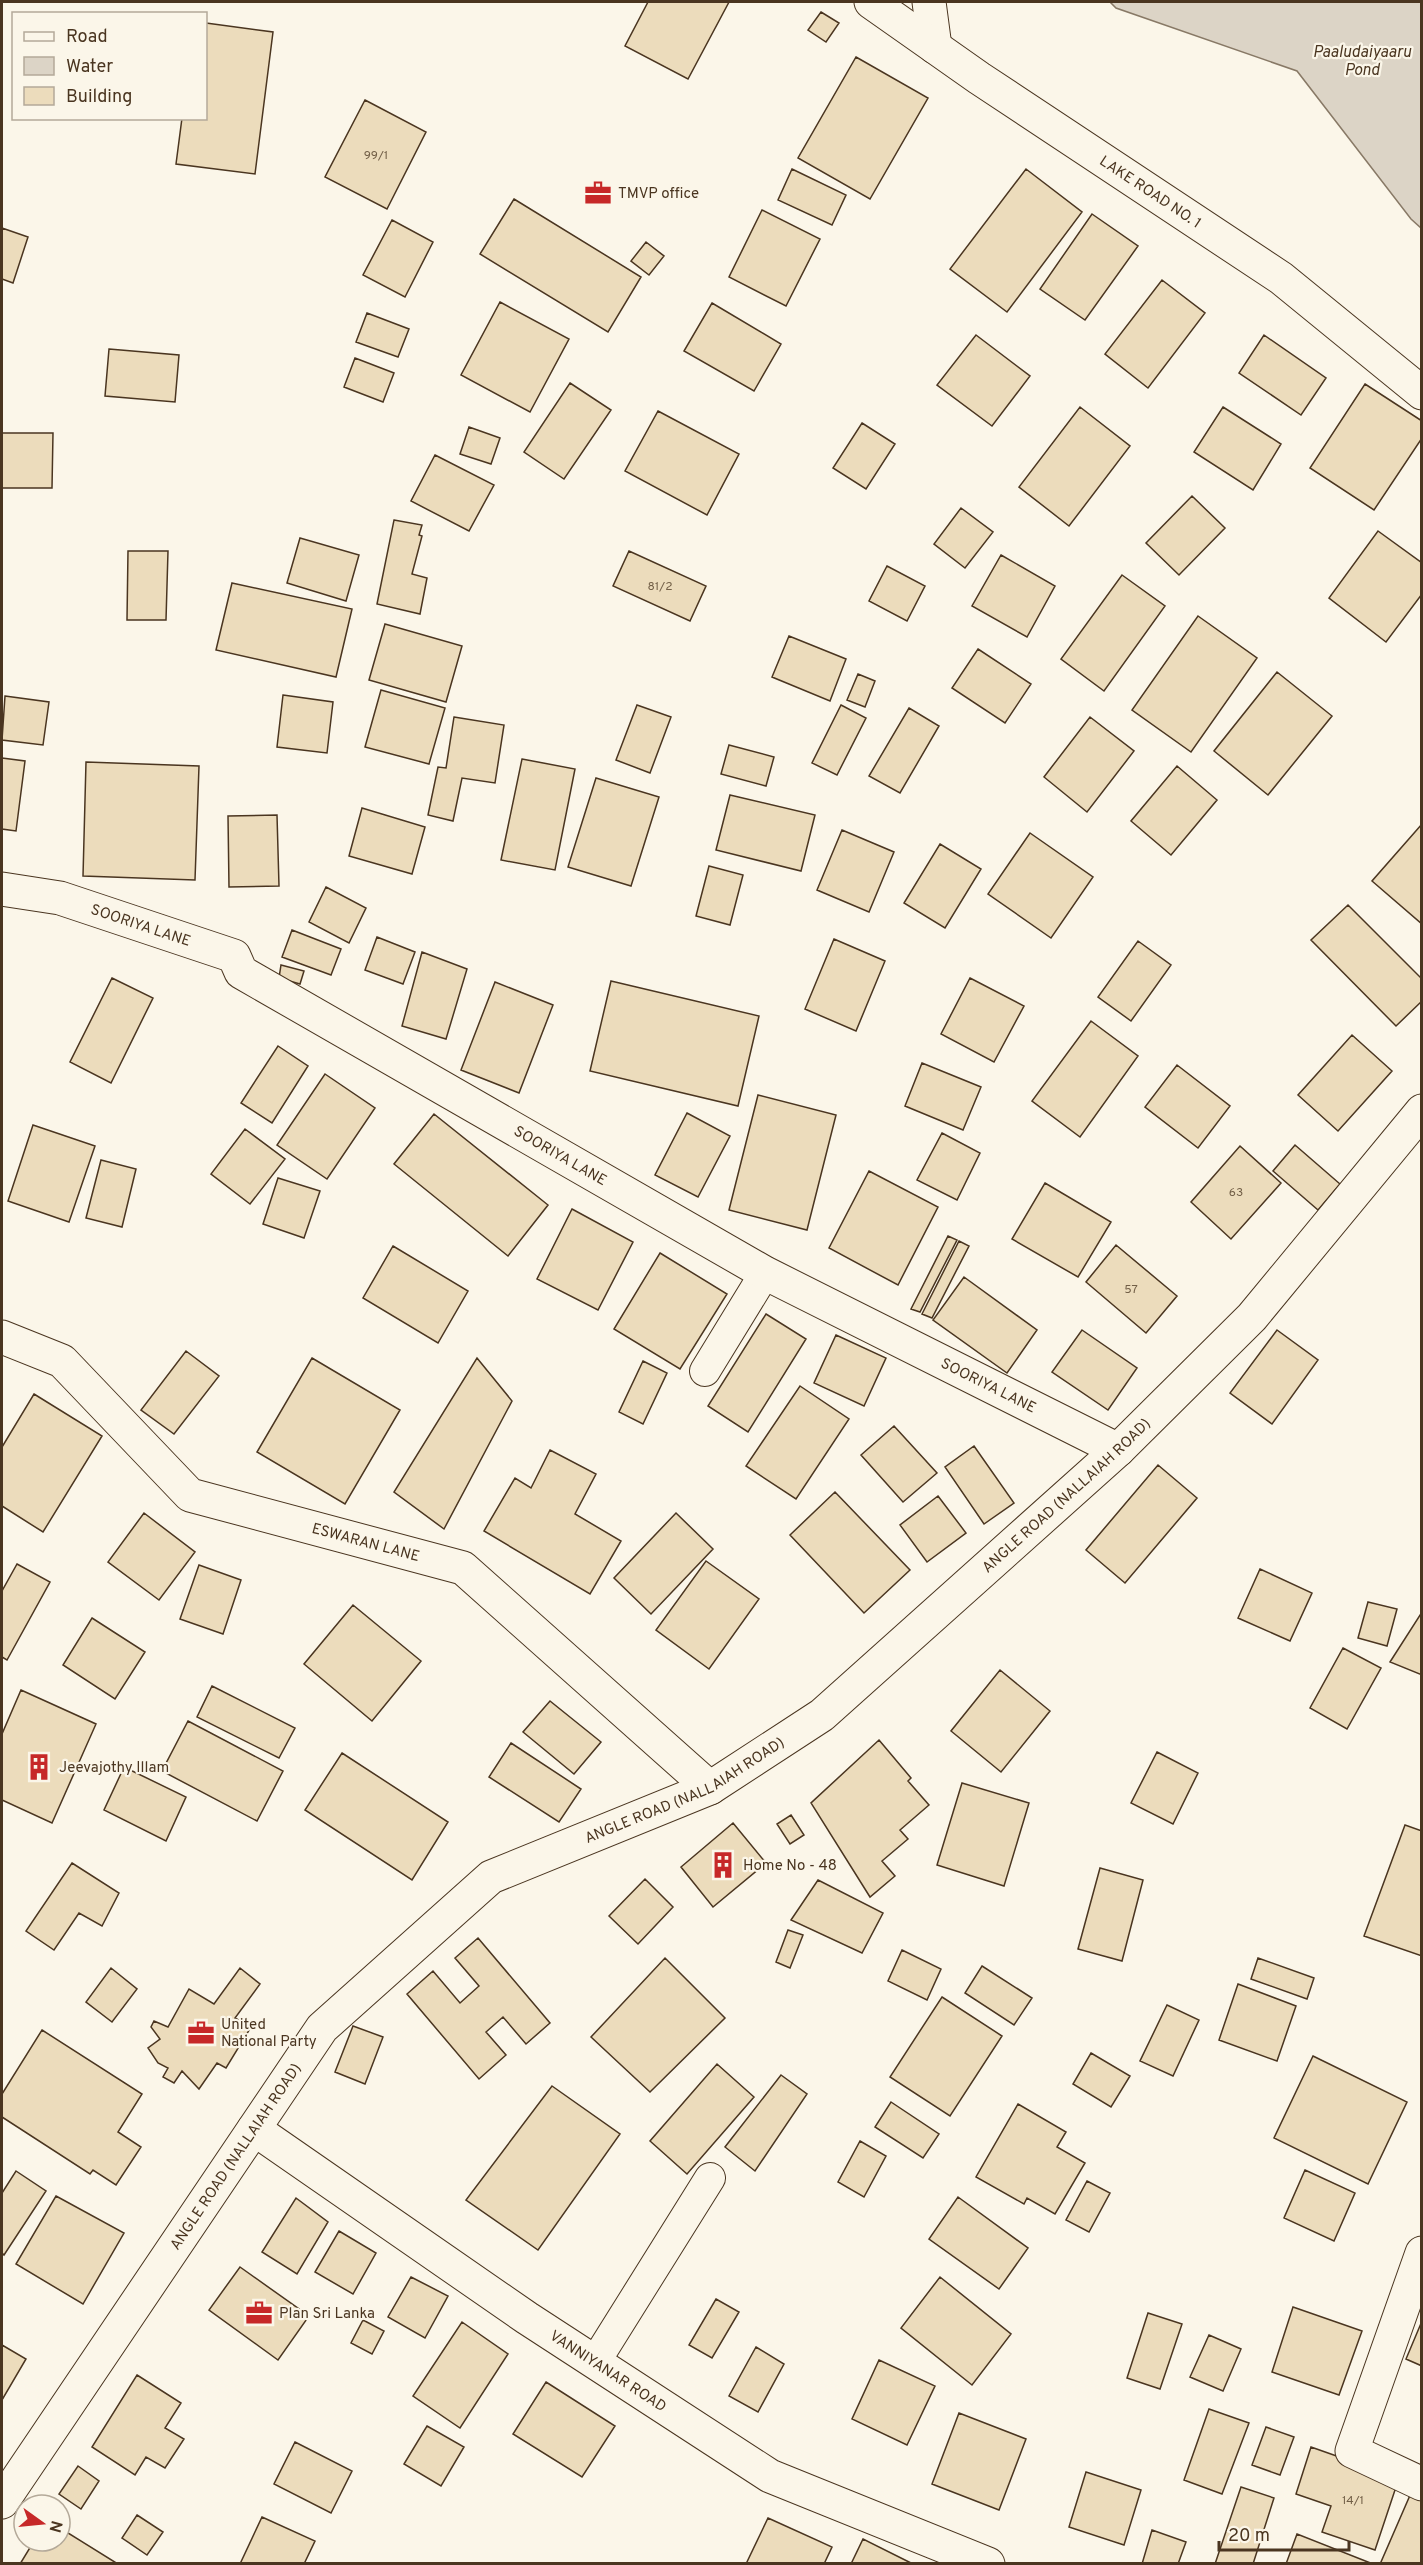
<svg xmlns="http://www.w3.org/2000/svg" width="1423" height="2565" font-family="Overpass,sans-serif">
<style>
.water{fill:#dcd4c6;stroke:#887966;stroke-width:1.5}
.building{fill:#ecdcbc;stroke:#4a3520;stroke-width:1.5}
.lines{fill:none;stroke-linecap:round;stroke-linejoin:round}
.pedestrian-casing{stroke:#4a3520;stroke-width:32}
.minor-casing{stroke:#4a3520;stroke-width:35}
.primary-casing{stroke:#4a3520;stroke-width:35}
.pedestrian{stroke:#fbf6e9;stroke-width:30}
.minor{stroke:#fbf6e9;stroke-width:33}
.primary{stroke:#fbf6e9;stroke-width:33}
.labels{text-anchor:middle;stroke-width:4.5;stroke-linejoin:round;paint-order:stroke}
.number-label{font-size:12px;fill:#725f47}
.street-label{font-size:15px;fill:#4a3520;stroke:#fbf6e9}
.poi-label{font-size:15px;fill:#4a3520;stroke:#fbf6e9;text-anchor:start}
.water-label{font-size:16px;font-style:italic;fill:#4a3520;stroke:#fbf6e9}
</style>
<rect width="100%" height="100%" fill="#fbf6e9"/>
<path class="water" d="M 1110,2 L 1421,2 L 1421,228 L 1411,219 L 1297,71 L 1116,8 Z"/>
<path class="building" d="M 648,2 L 729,2 L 688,79 L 625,46 Z
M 821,12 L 839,23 L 826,42 L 808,30 Z
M 206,23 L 273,32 L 255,174 L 176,164 L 182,118 L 206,118 Z
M 856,57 L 928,98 L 870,199 L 798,158 Z
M 365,100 L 426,132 L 387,209 L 325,177 Z
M 792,169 L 846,195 L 832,225 L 778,200 Z
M 1026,169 L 1082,212 L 1007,312 L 950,269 Z
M 514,199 L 641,277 L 608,332 L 480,254 Z
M 762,210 L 820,239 L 786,306 L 729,277 Z
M 1092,214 L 1138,246 L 1085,320 L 1040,289 Z
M 392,220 L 433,242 L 405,297 L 363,275 Z
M 2,228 L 28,237 L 13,283 L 2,279 Z
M 646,242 L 664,256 L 649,275 L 631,261 Z
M 1162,280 L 1205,313 L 1148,388 L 1105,354 Z
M 500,302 L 569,339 L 530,412 L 461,375 Z
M 712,303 L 781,344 L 754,391 L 684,351 Z
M 367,313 L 409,329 L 398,357 L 356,342 Z
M 976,335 L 1030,376 L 992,426 L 937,385 Z
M 1264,335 L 1326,378 L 1301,415 L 1239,373 Z
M 109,349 L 179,355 L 175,402 L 105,396 Z
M 355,358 L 394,373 L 383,402 L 344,387 Z
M 570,383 L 611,410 L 564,479 L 524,452 Z
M 1365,384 L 1422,421 L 1422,438 L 1374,510 L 1310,468 Z
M 1080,407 L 1130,446 L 1069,526 L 1019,487 Z
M 1223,407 L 1281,444 L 1253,490 L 1194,452 Z
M 658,411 L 739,454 L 707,515 L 625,471 Z
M 862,423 L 895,444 L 866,489 L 833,468 Z
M 469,427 L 500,438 L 491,464 L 460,454 Z
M 2,433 L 53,433 L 52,488 L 2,488 Z
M 435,455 L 494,485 L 469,531 L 411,501 Z
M 1192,496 L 1225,528 L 1179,575 L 1146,543 Z
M 961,508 L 993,532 L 965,568 L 934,544 Z
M 394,520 L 422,525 L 419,535 L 422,536 L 412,574 L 427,578 L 420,614 L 377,604 Z
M 1378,531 L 1422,563 L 1422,594 L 1386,642 L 1329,598 Z
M 300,538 L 359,555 L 346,601 L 287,583 Z
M 128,551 L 168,551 L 166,620 L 127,620 Z
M 629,551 L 706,586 L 690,621 L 613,586 Z
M 1001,555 L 1055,586 L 1027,637 L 972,606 Z
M 887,566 L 925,586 L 907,621 L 869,601 Z
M 1122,575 L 1165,606 L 1104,691 L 1061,659 Z
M 232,583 L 352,609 L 336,677 L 216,650 Z
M 1198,616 L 1257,658 L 1191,752 L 1132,710 Z
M 385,624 L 462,646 L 446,702 L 369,680 Z
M 789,636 L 846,659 L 830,701 L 772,677 Z
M 978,649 L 1031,684 L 1005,723 L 952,688 Z
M 1277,672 L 1332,716 L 1268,795 L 1214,751 Z
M 858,674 L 875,681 L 865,707 L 847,700 Z
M 381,690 L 445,708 L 429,764 L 365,747 Z
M 283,695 L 333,702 L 327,753 L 277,747 Z
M 5,696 L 49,702 L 43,745 L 2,740 Z
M 637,705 L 671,717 L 650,773 L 616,760 Z
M 841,705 L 866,718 L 837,775 L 812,763 Z
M 909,708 L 939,726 L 900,793 L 869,776 Z
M 454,717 L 504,725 L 495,783 L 462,778 L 453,821 L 428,815 L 438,767 L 446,768 Z
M 1090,717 L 1134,751 L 1087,812 L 1044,777 Z
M 729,745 L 774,757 L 766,786 L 721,774 Z
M 2,758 L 25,761 L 16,831 L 2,829 Z
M 522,759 L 575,769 L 555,870 L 501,860 Z
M 86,762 L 199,766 L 195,880 L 83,876 Z
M 1177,766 L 1217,800 L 1171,855 L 1131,821 Z
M 596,778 L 659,797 L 631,886 L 568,867 Z
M 730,795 L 815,815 L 801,871 L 716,850 Z
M 362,808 L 425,827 L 412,874 L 349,856 Z
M 277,815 L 279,886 L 229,887 L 228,816 Z
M 1422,824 L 1422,924 L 1372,881 Z
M 842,830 L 894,852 L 869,912 L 817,890 Z
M 1030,833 L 1093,877 L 1051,938 L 988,894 Z
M 940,844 L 981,869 L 945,928 L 904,903 Z
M 709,866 L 743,875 L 730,925 L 696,916 Z
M 326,887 L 366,908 L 349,943 L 309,922 Z
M 1348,905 L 1422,979 L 1422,1001 L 1396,1026 L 1311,940 Z
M 292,930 L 341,949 L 331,975 L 282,957 Z
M 377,937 L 415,952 L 403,984 L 365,970 Z
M 834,939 L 885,961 L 856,1031 L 805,1009 Z
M 1138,941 L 1171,965 L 1131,1021 L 1098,997 Z
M 422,952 L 467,969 L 446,1039 L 402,1026 Z
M 281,965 L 304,971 L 300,984 L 279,978 Z
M 112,978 L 153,998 L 111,1083 L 70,1062 Z
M 970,978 L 1024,1006 L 994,1062 L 941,1034 Z
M 611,981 L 759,1016 L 738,1106 L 590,1071 Z
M 495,982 L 553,1005 L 519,1093 L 461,1070 Z
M 1091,1021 L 1138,1056 L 1080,1137 L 1032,1101 Z
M 1352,1035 L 1392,1071 L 1338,1131 L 1298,1095 Z
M 278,1046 L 308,1066 L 272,1123 L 241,1103 Z
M 922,1063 L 981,1087 L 963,1130 L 905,1106 Z
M 1177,1065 L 1230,1106 L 1198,1148 L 1145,1107 Z
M 325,1074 L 375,1108 L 327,1179 L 277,1145 Z
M 758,1095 L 836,1115 L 807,1230 L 729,1210 Z
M 687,1113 L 730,1136 L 698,1197 L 655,1175 Z
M 434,1114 L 548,1205 L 508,1256 L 394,1164 Z
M 33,1125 L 95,1146 L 69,1222 L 8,1201 Z
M 245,1129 L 285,1159 L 250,1204 L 211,1174 Z
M 942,1133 L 980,1153 L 957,1200 L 917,1180 Z
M 1295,1145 L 1340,1184 L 1318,1210 L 1273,1171 Z
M 1240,1146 L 1281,1183 L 1231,1239 L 1191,1202 Z
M 101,1160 L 136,1169 L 122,1227 L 86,1218 Z
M 869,1171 L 938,1207 L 898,1285 L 829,1248 Z
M 278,1178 L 320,1191 L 304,1238 L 263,1224 Z
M 1045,1183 L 1111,1222 L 1078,1277 L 1012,1239 Z
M 572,1209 L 633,1242 L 598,1310 L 537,1279 Z
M 948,1236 L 957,1240 L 920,1312 L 911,1309 Z
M 959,1241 L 969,1246 L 932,1318 L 922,1314 Z
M 1116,1245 L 1177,1296 L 1146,1333 L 1086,1282 Z
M 393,1246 L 468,1291 L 438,1343 L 363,1298 Z
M 660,1253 L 727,1294 L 680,1369 L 614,1329 Z
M 964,1277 L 1037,1330 L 1007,1373 L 933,1320 Z
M 766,1314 L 806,1339 L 748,1432 L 708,1406 Z
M 1082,1330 L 1137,1368 L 1108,1410 L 1052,1372 Z
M 1277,1330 L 1318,1360 L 1272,1424 L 1230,1393 Z
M 836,1335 L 886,1358 L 864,1406 L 814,1383 Z
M 186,1351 L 219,1376 L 174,1434 L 141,1410 Z
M 312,1358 L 400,1410 L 345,1504 L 257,1452 Z
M 477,1358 L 512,1401 L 444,1529 L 394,1492 Z
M 643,1361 L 667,1373 L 643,1424 L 619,1412 Z
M 800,1386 L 849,1419 L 796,1499 L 746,1466 Z
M 34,1394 L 102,1436 L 43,1532 L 2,1506 L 2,1447 Z
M 894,1426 L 937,1473 L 903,1502 L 861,1455 Z
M 974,1446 L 1014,1503 L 984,1524 L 945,1467 Z
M 550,1450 L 596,1474 L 575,1514 L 621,1541 L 590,1594 L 484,1531 L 515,1478 L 531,1488 Z
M 1158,1465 L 1197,1498 L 1125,1583 L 1086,1550 Z
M 835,1492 L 910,1570 L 864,1613 L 790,1535 Z
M 938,1496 L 966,1533 L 927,1562 L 900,1525 Z
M 144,1513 L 195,1552 L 159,1600 L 108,1562 Z
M 676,1513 L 713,1549 L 651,1614 L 614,1578 Z
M 706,1561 L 759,1599 L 709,1669 L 656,1630 Z
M 17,1564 L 50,1582 L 7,1660 L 2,1657 L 2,1591 Z
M 199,1565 L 241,1580 L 223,1634 L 180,1619 Z
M 1260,1569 L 1312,1593 L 1290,1641 L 1238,1618 Z
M 1368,1602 L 1397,1609 L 1387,1646 L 1358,1638 Z
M 353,1605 L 421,1661 L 372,1721 L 304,1664 Z
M 1422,1612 L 1422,1675 L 1390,1662 Z
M 92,1618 L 145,1652 L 115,1699 L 63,1665 Z
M 1343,1648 L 1381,1668 L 1347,1729 L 1310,1708 Z
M 1000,1670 L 1050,1711 L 1001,1772 L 951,1731 Z
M 212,1686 L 295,1728 L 279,1758 L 197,1717 Z
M 21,1690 L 96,1724 L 52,1823 L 2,1800 L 2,1734 Z
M 550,1701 L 601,1742 L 574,1774 L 523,1732 Z
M 188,1721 L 283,1771 L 257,1821 L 162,1771 Z
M 879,1740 L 911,1778 L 908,1781 L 929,1805 L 900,1830 L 908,1839 L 882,1861 L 895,1876 L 870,1897 L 811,1803 Z
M 511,1743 L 581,1789 L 559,1822 L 489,1777 Z
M 1157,1752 L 1198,1773 L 1173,1824 L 1131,1803 Z
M 342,1753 L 448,1822 L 412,1880 L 305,1810 Z
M 124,1767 L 186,1797 L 166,1841 L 104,1810 Z
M 962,1783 L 1029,1803 L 1004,1886 L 937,1865 Z
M 791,1815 L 804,1835 L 790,1844 L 777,1824 Z
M 733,1823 L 766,1863 L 713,1907 L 681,1867 Z
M 1405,1825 L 1422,1831 L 1422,1956 L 1364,1936 Z
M 72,1863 L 119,1893 L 102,1926 L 79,1913 L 54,1950 L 26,1931 Z
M 1100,1868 L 1143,1880 L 1122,1961 L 1078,1949 Z
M 645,1879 L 673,1907 L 638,1944 L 609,1916 Z
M 818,1880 L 883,1913 L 862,1953 L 791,1920 Z
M 788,1930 L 803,1935 L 790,1968 L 776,1962 Z
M 478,1938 L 550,2023 L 526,2044 L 503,2017 L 486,2032 L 506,2055 L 479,2079 L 407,1994 L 433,1971 L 460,2003 L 479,1986 L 455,1958 Z
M 902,1950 L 941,1969 L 927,2000 L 888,1981 Z
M 665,1958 L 725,2018 L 650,2092 L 591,2037 Z
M 1258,1958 L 1314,1978 L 1307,1999 L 1251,1979 Z
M 982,1966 L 1032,1998 L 1014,2025 L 965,1993 Z
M 111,1968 L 137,1989 L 112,2022 L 86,2002 Z
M 240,1968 L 260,1984 L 235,2018 L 251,2027 L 226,2068 L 217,2063 L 199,2089 L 182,2071 L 174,2083 L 163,2077 L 168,2068 L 158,2063 L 148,2048 L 160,2039 L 151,2027 L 154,2021 L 168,2027 L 189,1989 L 214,2004 Z
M 1238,1984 L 1296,2006 L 1277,2061 L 1219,2040 Z
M 942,1997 L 1002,2036 L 950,2116 L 890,2077 Z
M 1167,2005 L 1199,2020 L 1173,2076 L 1140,2061 Z
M 353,2026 L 383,2037 L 365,2084 L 335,2072 Z
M 42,2030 L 142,2094 L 118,2132 L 141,2147 L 116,2185 L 93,2170 L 90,2174 L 2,2117 L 2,2094 Z
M 1091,2053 L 1130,2076 L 1111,2107 L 1073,2084 Z
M 1313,2056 L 1407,2102 L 1368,2184 L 1274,2138 Z
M 717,2064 L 754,2097 L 687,2174 L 650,2141 Z
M 781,2075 L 807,2094 L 755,2171 L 725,2147 Z
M 552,2086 L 620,2134 L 538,2250 L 466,2200 Z
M 891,2102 L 939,2134 L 923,2158 L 875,2127 Z
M 1018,2104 L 1066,2132 L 1057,2147 L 1085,2163 L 1055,2214 L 1027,2198 L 1024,2204 L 976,2177 Z
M 860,2141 L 886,2156 L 864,2197 L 838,2182 Z
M 1305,2170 L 1355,2193 L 1334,2241 L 1284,2218 Z
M 16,2171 L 46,2191 L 4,2255 L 2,2253 L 2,2193 Z
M 1087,2181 L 1110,2193 L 1089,2232 L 1066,2220 Z
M 56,2196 L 124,2233 L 83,2304 L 16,2264 Z
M 958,2197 L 1028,2248 L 999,2289 L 929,2239 Z
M 296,2198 L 328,2222 L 297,2274 L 262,2252 Z
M 339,2231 L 376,2253 L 353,2294 L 315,2272 Z
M 240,2267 L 309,2316 L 278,2360 L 209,2310 Z
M 411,2277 L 448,2296 L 425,2338 L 388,2317 Z
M 940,2277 L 1011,2334 L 972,2385 L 901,2328 Z
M 716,2299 L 739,2312 L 712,2358 L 689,2345 Z
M 1293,2307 L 1362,2331 L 1339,2395 L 1272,2372 Z
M 1148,2313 L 1182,2324 L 1160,2389 L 1127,2378 Z
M 363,2320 L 384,2331 L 372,2354 L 351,2343 Z
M 1422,2321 L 1422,2366 L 1406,2359 Z
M 462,2322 L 508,2354 L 460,2428 L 413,2396 Z
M 1209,2335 L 1241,2349 L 1223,2391 L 1190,2377 Z
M 2,2345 L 26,2359 L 2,2400 Z
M 756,2347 L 784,2364 L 758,2412 L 729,2396 Z
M 879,2360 L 935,2386 L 907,2445 L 852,2419 Z
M 137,2375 L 181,2403 L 165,2428 L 184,2439 L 165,2468 L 146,2457 L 135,2475 L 92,2447 Z
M 546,2382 L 615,2426 L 582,2477 L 513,2434 Z
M 1209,2409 L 1249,2423 L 1222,2494 L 1184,2480 Z
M 959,2413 L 1026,2439 L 999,2510 L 932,2484 Z
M 427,2426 L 464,2447 L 441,2486 L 404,2464 Z
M 1266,2427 L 1294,2437 L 1280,2475 L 1252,2465 Z
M 295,2442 L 352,2471 L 331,2513 L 274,2484 Z
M 1311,2447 L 1399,2478 L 1375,2550 L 1322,2532 L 1331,2506 L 1296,2494 Z
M 78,2466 L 99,2481 L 81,2509 L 59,2494 Z
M 1086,2472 L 1141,2490 L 1124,2545 L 1069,2527 Z
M 1241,2487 L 1274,2498 L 1253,2564 L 1215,2564 Z
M 1411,2493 L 1422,2498 L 1422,2564 L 1385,2564 L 1381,2562 Z
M 137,2515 L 163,2532 L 147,2555 L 122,2538 Z
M 262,2517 L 315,2541 L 304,2564 L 240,2564 Z
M 768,2518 L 832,2547 L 824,2564 L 746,2564 Z
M 60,2528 L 118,2564 L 20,2564 L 34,2541 L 60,2541 Z
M 1152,2530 L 1186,2542 L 1178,2564 L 1142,2564 Z
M 1297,2534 L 1373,2564 L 1286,2564 Z
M 863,2539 L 913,2564 L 851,2564 Z"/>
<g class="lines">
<defs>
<path id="pedestrian" d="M 705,1371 L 765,1273
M 595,2362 L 710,2178"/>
<g id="minor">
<path d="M 929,2 L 935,47"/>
<path id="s1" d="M 2,889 L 60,898 L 234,956 L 241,972 L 765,1273 L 1118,1450"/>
<path id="s2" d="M 2,1337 L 62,1361 L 190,1495 L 463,1568 L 710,1788"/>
<path id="s3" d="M 254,2129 L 527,2318 L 770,2476 L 988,2564"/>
<path d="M 1422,2253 L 1352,2451 L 1422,2484"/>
<path id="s4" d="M 2,2502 L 322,2028 L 491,1877 L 710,1788 L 822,1715 L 1118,1450 L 1252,1317 L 1422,1111"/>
</g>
<g id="primary">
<path id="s5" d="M 871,2 L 979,78 L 1281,278 L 1422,393"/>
</g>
</defs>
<use href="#pedestrian" class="pedestrian-casing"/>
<use href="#minor" class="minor-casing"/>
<use href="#primary" class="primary-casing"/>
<use href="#pedestrian" class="pedestrian"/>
<use href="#minor" class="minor"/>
<use href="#primary" class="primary"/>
</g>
<defs>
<symbol id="office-bare" viewBox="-9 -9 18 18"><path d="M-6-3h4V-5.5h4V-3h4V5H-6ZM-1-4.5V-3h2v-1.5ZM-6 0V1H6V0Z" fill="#c62828" stroke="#fbf6e9" stroke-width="2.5" paint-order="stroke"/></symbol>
<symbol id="building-bare" viewBox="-9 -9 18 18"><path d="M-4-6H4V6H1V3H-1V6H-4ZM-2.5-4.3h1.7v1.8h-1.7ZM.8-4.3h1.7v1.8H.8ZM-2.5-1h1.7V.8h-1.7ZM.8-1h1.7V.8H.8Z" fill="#c62828" stroke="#fbf6e9" stroke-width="2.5" paint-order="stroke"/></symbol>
</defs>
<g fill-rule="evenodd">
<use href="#office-bare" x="579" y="174" width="38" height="38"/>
<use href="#building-bare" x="20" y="1748" width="38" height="38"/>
<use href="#building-bare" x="704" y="1846" width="38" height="38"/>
<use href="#office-bare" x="182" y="2014" width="38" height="38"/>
<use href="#office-bare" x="240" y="2294" width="38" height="38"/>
</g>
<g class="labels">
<g class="number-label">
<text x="376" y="159">99/1</text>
<text x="660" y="590">81/2</text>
<text x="1236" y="1196">63</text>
<text x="1131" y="1293">57</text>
<text x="1353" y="2504">14/1</text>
</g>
<g class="street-label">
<text dy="5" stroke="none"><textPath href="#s5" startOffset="338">LAKE ROAD NO. 1</textPath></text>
<text dy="5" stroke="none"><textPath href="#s1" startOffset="144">SOORIYA LANE</textPath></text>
<text dy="5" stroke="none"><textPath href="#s1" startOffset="628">SOORIYA LANE</textPath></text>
<text dy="5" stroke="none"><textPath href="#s1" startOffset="1114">SOORIYA LANE</textPath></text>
<text dy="5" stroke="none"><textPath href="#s4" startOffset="1497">ANGLE ROAD (NALLAIAH ROAD)</textPath></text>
<text dy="5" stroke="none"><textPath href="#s2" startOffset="432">ESWARAN LANE</textPath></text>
<text dy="5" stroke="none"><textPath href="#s4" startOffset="1011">ANGLE ROAD (NALLAIAH ROAD)</textPath></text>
<text dy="5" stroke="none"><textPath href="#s4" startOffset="417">ANGLE ROAD (NALLAIAH ROAD)</textPath></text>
<text dy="5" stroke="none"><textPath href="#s3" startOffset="429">VANNIYANAR ROAD</textPath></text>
</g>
<g class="poi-label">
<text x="618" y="198">TMVP office</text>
<text x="59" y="1772">Jeevajothy Illam</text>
<text x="743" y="1870">Home No - 48</text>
<text x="221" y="2029">United<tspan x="221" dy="17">National Party</tspan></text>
<text x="279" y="2318">Plan Sri Lanka</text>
</g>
<g class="water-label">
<text x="1362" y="57">Paaludaiyaaru<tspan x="1362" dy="18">Pond</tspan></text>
</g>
</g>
<rect width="1423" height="2565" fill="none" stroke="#4a3520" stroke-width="6"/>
<rect x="12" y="12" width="195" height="108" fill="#fbf6e9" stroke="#b4a999" stroke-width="1.5"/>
<rect x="24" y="32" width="30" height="9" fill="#fbf6e9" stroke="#b4a999" stroke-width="1.5"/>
<text x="66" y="42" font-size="18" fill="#4a3520">Road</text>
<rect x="24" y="57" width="30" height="18" fill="#dcd4c6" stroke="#b4a999" stroke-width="1.5"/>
<text x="66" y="72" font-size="18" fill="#4a3520">Water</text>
<rect x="24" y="87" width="30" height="18" fill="#ecdcbc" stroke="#b4a999" stroke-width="1.5"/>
<text x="66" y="102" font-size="18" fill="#4a3520">Building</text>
<g transform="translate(42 2523) rotate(105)"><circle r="28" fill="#fbf6e9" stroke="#b4a999" stroke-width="1.5"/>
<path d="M0-4.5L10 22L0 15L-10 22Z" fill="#c62828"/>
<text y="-9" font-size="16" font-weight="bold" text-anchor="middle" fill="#4a3520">N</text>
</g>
<path d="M1219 2541v9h130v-9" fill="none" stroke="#4a3520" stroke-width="3"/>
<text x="1228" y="2541" font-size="18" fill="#4a3520" stroke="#fbf6e9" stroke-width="4.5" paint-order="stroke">20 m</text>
</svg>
